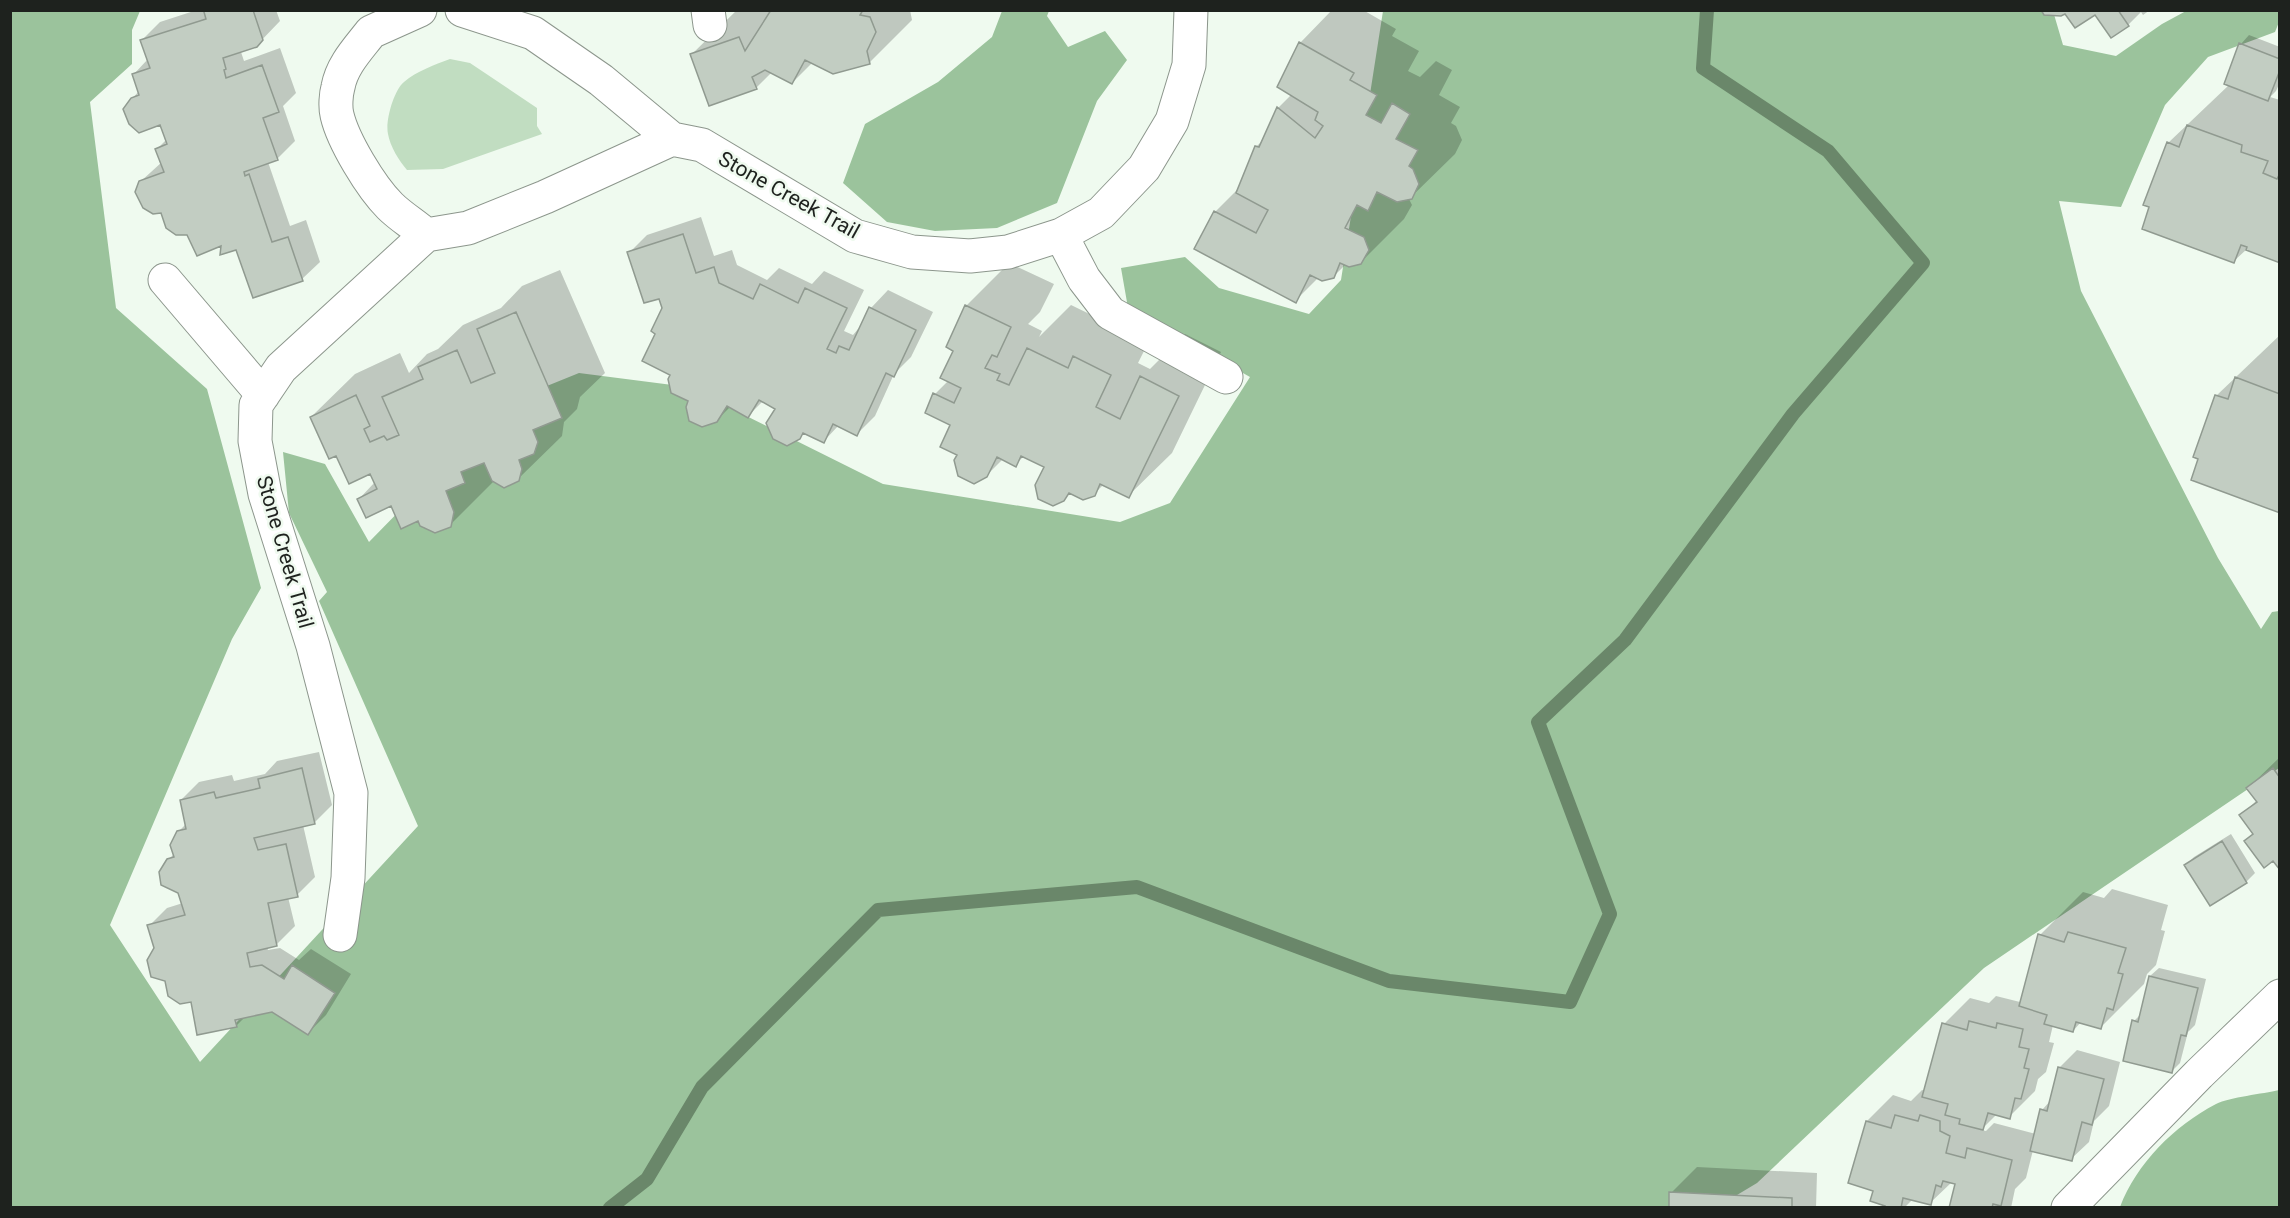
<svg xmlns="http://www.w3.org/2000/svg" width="2290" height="1218" font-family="Roboto,sans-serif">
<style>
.green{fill:#c1ddc1}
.forest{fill:#9bc39c}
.shadow{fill:#0003}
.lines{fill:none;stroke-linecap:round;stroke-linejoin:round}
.stream{stroke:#6a876a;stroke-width:14}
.building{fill:#c2cdc2;stroke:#909a90;stroke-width:1.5}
.minor-casing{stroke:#8c968c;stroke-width:35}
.minor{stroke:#fff;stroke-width:33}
.labels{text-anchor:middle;stroke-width:5;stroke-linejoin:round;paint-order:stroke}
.street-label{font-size:21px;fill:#1e221e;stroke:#effaef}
</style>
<rect width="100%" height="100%" fill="#effaef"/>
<path class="green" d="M 450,59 L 470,63 L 537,108 L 537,126 L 542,134 L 443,169 L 407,170 C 399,161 390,146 388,134 C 385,121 394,90 404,82 C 417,71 434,65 450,59 Z"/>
<path class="forest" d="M 10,11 L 140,11 L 132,30 L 132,64 L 90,102 L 116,308 L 207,389 L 261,588 L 232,639 L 110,925 L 200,1062 L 418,826 L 319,601 L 327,592 L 289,513 L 283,452 L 325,464 L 369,542 L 505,403 L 579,373 L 688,387 L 883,484 L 1120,522 L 1170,503 L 1250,377 L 1128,308 L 1121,268 L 1185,257 L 1219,288 L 1309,314 L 1341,280 L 1383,11 L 2053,11 L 2063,45 L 2116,56 L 2162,24 L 2186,11 L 2279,11 L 2279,22 L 2275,32 L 2208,57 L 2165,105 L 2121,207 L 2059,201 L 2081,291 L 2218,558 L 2261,629 L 2272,612 L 2279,611 L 2279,768 L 1984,968 L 1757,1183 L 1717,1207 L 11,1207 Z
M 1002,11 L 1049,11 L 1047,16 L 1068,47 L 1105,31 L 1127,60 L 1097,101 L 1057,203 L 997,228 L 935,231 L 887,222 L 843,183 L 865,124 L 938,82 L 992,37 Z
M 2279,1090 L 2279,1207 L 2120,1207 C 2137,1163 2174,1126 2216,1104 C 2230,1097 2263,1094 2279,1090 Z"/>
<path class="shadow" d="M 197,10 L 276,10 L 280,21 L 256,46 L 241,52 L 244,61 L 280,48 L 296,93 L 283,106 L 295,141 L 277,159 L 268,162 L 290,226 L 306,220 L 320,262 L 302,279 L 237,248 L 188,234 L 162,211 L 140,182 L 162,162 L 157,149 L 167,139 L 161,123 L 132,99 L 139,91 L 134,74 L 148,59 L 142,40 L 160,22 Z
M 737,10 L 910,10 L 912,20 L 869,63 L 813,62 L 792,83 L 772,72 L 756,88 L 691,55 Z
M 1332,10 L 1363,10 L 1396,29 L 1392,36 L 1419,51 L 1408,71 L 1420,77 L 1436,61 L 1452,70 L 1439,95 L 1460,107 L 1451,123 L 1456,126 L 1462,140 L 1455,154 L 1409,199 L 1412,205 L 1404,219 L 1360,263 L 1346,264 L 1334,276 L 1319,277 L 1295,301 L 1196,249 L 1215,212 L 1240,187 L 1256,147 L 1264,139 L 1278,108 L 1292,94 L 1279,87 L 1300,43 Z
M 2042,10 L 2150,10 L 2143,15 L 2141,12 L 2128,25 L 2096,13 Z
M 2249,35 L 2280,47 L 2280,82 L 2276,91 L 2270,97 L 2280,100 L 2280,261 L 2247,249 L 2234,261 L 2168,143 L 2229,85 L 2241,44 Z
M 701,217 L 714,256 L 732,250 L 737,265 L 767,280 L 779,268 L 812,284 L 824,271 L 864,290 L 844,331 L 853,335 L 858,329 L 861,330 L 871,308 L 888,290 L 933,312 L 911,357 L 894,374 L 875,416 L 857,434 L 839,425 L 824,441 L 805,432 L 800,437 L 777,409 L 763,401 L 748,416 L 731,406 L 716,421 L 690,400 L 672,374 L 657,334 L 664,308 L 660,297 L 629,253 L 647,235 Z
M 1009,263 L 1054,284 L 1040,312 L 1028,324 L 1042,331 L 1039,337 L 1071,305 L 1108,323 L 1154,331 L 1138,363 L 1150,369 L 1185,334 L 1221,352 L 1172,453 L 1128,496 L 1104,484 L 1094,494 L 1071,492 L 1063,500 L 1046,467 L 1024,456 L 1015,465 L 1003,459 L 986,476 L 959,454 L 952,424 L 935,394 L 948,381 L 966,306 Z
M 560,270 L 605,373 L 580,397 L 577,409 L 564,422 L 562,436 L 518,479 L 494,481 L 450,525 L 419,519 L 391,504 L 359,499 L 375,482 L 370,472 L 337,454 L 311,417 L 355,374 L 400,353 L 409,373 L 427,354 L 438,349 L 463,325 L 501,308 L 522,286 Z
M 2280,335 L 2280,512 L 2216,396 Z
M 319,752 L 332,805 L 314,823 L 303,825 L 315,877 L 297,895 L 288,897 L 295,926 L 277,944 L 267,946 L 268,950 L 280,948 L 299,960 L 311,949 L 351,974 L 326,1015 L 308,1033 L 272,1011 L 246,1016 L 236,1026 L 192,1001 L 156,949 L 149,926 L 167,908 L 183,903 L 168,860 L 174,854 L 178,832 L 187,823 L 181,800 L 199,782 L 232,775 L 234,781 L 265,774 L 277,761 Z
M 2280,757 L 2280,868 L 2273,859 L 2246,841 L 2254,833 L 2241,816 L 2257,800 L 2248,788 Z
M 2231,834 L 2255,873 L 2246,882 L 2211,904 L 2186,865 L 2194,857 Z
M 2112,889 L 2168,905 L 2161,930 L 2165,931 L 2156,965 L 2147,974 L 2144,984 L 2101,1027 L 2081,1022 L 2073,1031 L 2053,1025 L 2049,1042 L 2054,1043 L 2046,1072 L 2038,1079 L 2035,1091 L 2009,1117 L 1997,1114 L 1981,1130 L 1986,1131 L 1994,1123 L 2036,1134 L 2042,1110 L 2051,1100 L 2059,1068 L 2077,1050 L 2120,1062 L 2109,1106 L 2094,1121 L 2089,1142 L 2071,1159 L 2033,1150 L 2026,1178 L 2015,1189 L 2011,1208 L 1950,1208 L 1956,1183 L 1952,1182 L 1930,1203 L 1913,1199 L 1904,1208 L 1886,1208 L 1886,1205 L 1875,1190 L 1867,1121 L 1893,1095 L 1911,1101 L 1922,1090 L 1926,1091 L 1944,1024 L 1970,998 L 1989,1003 L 1996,996 L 2020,1002 L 2040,935 L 2083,892 L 2104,898 Z
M 2159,968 L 2206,979 L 2195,1025 L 2188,1032 L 2180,1063 L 2172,1071 L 2134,1021 L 2141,1014 L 2150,976 Z
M 1697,1167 L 1817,1173 L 1816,1208 L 1670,1208 L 1671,1193 Z"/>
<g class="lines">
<path class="stream" d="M 610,1208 L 647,1179 L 702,1087 L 878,910 L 1137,887 L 1389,981 L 1570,1002 L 1610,914 L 1538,722 L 1625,640 L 1793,414 L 1923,263 L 1828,151 L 1703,68 L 1707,10"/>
</g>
<path class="building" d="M 207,10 L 253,10 L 263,40 L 257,47 L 223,58 L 226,69 L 224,70 L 226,78 L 262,65 L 279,112 L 263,118 L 278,160 L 244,172 L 245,176 L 249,174 L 272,242 L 288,237 L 303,281 L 253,298 L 236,250 L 220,255 L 221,246 L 197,256 L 187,235 L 176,235 L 166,228 L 161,213 L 153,214 L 143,208 L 135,192 L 139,181 L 164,172 L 155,149 L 167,144 L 160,125 L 139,133 L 129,124 L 123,109 L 131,98 L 139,95 L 132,74 L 150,68 L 140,40 L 206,19 L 204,12 Z
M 771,10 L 863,10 L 860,15 L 870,17 L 876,32 L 867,51 L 870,64 L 833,74 L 805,60 L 792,84 L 765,70 L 752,77 L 757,89 L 709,106 L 690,54 L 739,37 L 745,51 Z
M 2041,10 L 2118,10 L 2129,26 L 2111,38 L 2095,15 L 2075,28 L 2065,14 L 2061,16 L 2044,15 Z
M 1299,42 L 1354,73 L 1350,80 L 1377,95 L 1366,115 L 1381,123 L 1392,103 L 1410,114 L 1396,139 L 1418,150 L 1409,166 L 1413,169 L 1419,184 L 1412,199 L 1397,202 L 1377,192 L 1368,211 L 1357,205 L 1345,228 L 1364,237 L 1369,250 L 1361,264 L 1349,267 L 1340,263 L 1334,278 L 1322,281 L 1310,275 L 1296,303 L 1194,249 L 1214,211 L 1256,233 L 1268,210 L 1236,193 L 1255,146 L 1259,147 L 1277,107 L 1315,138 L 1323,126 L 1315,120 L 1318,112 L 1277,87 Z
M 2239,43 L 2280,59 L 2280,70 L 2268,101 L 2224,84 Z
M 2187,125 L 2242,145 L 2241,152 L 2268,161 L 2263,173 L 2277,179 L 2280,173 L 2280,263 L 2246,250 L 2247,247 L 2241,245 L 2234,263 L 2142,229 L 2149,207 L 2143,205 L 2167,142 L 2179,147 Z
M 683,234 L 696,273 L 714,267 L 719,283 L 753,299 L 760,284 L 798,303 L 805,288 L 847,308 L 827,349 L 836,353 L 839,346 L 849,350 L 869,307 L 916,330 L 894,377 L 886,373 L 857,436 L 833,424 L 824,443 L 803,433 L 800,439 L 787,446 L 773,439 L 766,423 L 775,409 L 759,400 L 748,418 L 727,406 L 717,422 L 702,427 L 689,421 L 686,407 L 688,401 L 671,393 L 668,379 L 670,375 L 642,361 L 655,334 L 651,331 L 662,308 L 659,299 L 644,303 L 627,252 Z
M 965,305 L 1011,327 L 997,357 L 992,355 L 985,368 L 1000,374 L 997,380 L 1009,385 L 1027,348 L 1068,368 L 1073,356 L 1111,375 L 1096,407 L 1120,419 L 1140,376 L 1179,396 L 1129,498 L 1100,484 L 1095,496 L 1083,500 L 1069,493 L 1064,501 L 1053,506 L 1038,499 L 1035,485 L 1044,467 L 1021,456 L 1016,467 L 997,457 L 987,477 L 974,484 L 958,476 L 954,460 L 957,455 L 940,447 L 950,425 L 925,413 L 933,393 L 954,403 L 961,388 L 940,378 L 953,351 L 946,347 Z
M 516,312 L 562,418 L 533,430 L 538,442 L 534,454 L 519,460 L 522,469 L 519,481 L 504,488 L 492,481 L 484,463 L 461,472 L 465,483 L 446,491 L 454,512 L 451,527 L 435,533 L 420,526 L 418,521 L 401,529 L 391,506 L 366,518 L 357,499 L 377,489 L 370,474 L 349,484 L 336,456 L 329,459 L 310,417 L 356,395 L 370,426 L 364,429 L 370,442 L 384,436 L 387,440 L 399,435 L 382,397 L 423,379 L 418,367 L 457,350 L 471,383 L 495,373 L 477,329 Z
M 2235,377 L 2280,394 L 2280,513 L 2191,480 L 2198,459 L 2193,457 L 2215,395 L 2228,399 Z
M 302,768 L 315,824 L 254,838 L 258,850 L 286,844 L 298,897 L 268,903 L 277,946 L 247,953 L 250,967 L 262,965 L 284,979 L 292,965 L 335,993 L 308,1035 L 272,1012 L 235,1020 L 237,1027 L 197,1035 L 191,1002 L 180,1004 L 168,996 L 165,981 L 151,977 L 147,960 L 154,948 L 147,925 L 185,915 L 178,893 L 161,885 L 159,872 L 167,859 L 174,857 L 170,845 L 177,831 L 186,829 L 180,800 L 214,792 L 216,798 L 260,788 L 258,779 Z
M 2273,768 L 2280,778 L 2280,870 L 2273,861 L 2264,868 L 2244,841 L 2253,834 L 2239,815 L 2257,802 L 2246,788 Z
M 2222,841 L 2247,883 L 2210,906 L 2184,865 Z
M 2068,932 L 2126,948 L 2118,973 L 2123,974 L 2113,1010 L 2107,1008 L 2101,1029 L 2076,1022 L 2073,1032 L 2044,1024 L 2047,1015 L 2019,1006 L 2038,934 L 2064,942 Z
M 2149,976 L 2198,988 L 2186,1036 L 2181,1035 L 2172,1073 L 2123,1061 L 2132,1020 L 2138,1022 Z
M 1969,1021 L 1996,1028 L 1997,1023 L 2023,1029 L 2019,1047 L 2029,1049 L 2024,1068 L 2029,1069 L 2021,1099 L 2015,1098 L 2010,1119 L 1988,1113 L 1983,1130 L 1959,1124 L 1960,1119 L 1945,1115 L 1948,1104 L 1922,1097 L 1942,1023 L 1967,1030 Z
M 2058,1067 L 2104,1079 L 2092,1125 L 2082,1122 L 2072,1161 L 2030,1151 L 2040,1109 L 2047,1111 Z
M 1895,1115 L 1918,1121 L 1920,1115 L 1940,1121 L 1940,1131 L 1950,1136 L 1946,1153 L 1965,1158 L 1967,1148 L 2012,1160 L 2001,1206 L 1993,1204 L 1992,1208 L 1949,1208 L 1955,1184 L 1943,1181 L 1941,1187 L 1936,1185 L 1931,1205 L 1903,1198 L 1901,1208 L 1884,1208 L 1885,1206 L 1870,1201 L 1873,1191 L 1848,1183 L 1866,1121 L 1891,1128 Z
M 1669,1192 L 1792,1198 L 1792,1208 L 1669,1208 Z"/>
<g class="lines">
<defs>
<path id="minor" d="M 420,10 L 371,32 C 358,49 342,65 338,87 C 336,94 335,107 337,115 C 343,141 371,187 390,206 C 401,217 415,225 426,235 L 468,228 L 545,197 L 672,139
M 462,10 L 533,33 L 601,80 L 672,139 L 702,145 L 855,236 L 912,252 L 970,256 L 1008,252 L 1061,235 L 1101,213 L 1144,168 L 1172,121 L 1189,65 L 1191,10
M 708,10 L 710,25
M 1061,235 L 1084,279 L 1110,313 L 1226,377
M 165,280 L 263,395
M 340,935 L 348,878 L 351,793 L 313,646 L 265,494 L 255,441 L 256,405 L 281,368 L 426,235
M 2068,1208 L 2199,1074 L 2280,996"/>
</defs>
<use href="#minor" class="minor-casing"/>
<use href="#minor" class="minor"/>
</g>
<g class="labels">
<g class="street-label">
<text transform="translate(789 195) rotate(29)" y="7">Stone Creek Trail</text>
<text transform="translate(285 552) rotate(74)" y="7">Stone Creek Trail</text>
</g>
</g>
<rect width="2290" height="1218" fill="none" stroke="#1e221e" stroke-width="24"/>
</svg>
